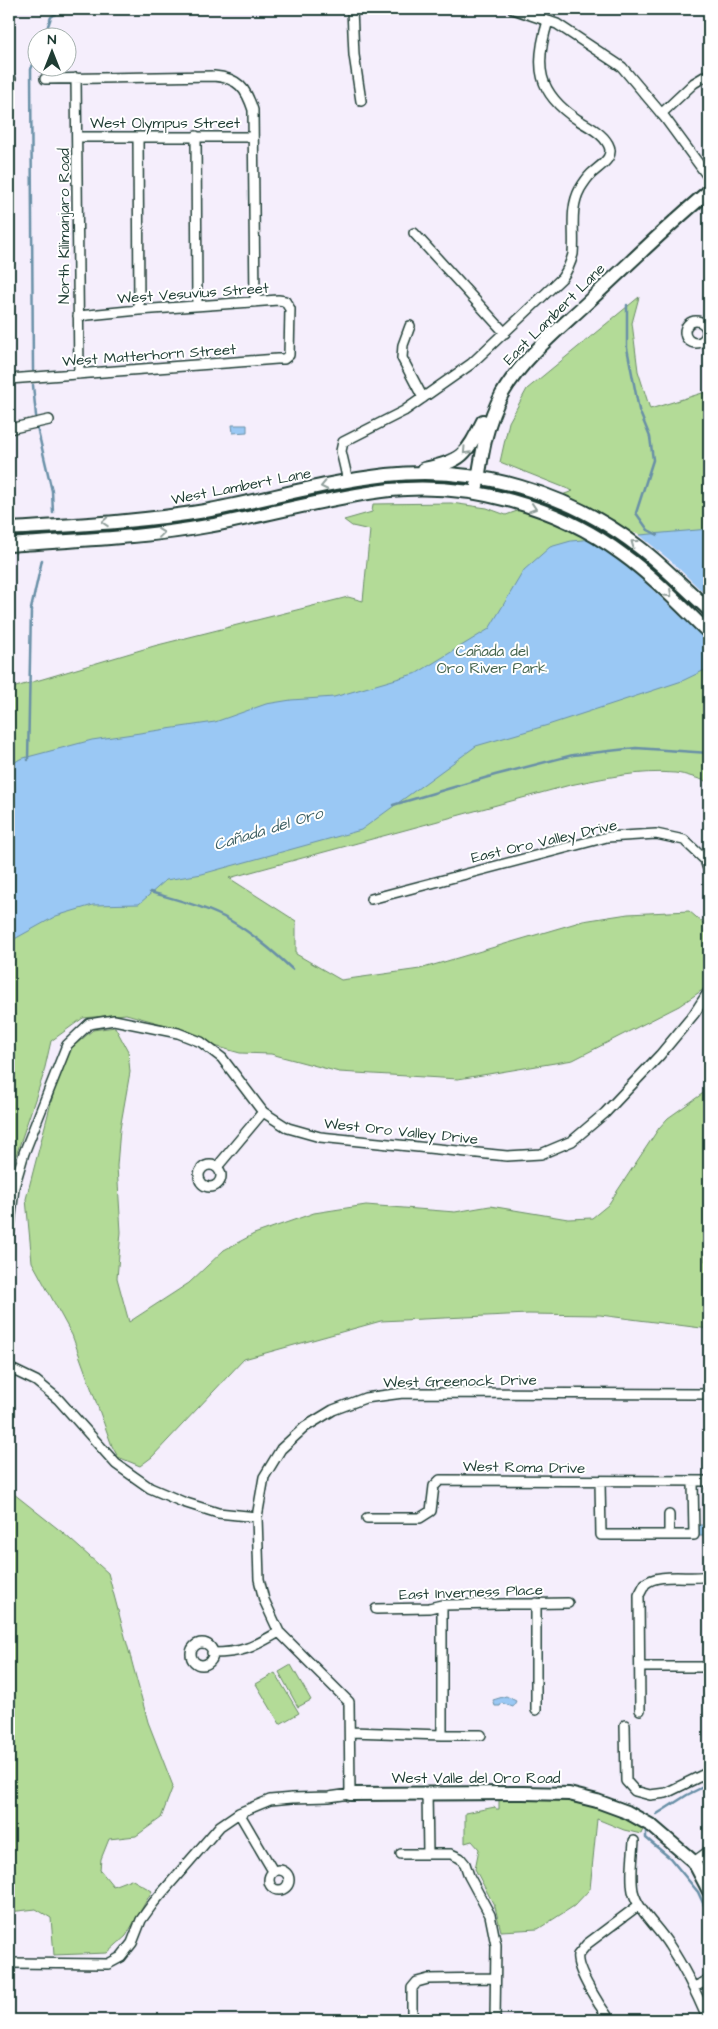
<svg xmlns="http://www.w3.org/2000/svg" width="718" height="2029" font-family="'Architects Daughter',sans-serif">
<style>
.green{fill:#b3db97;stroke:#698c66}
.water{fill:#9ac8f4;stroke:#6990a7}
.pier{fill:#f5eefc}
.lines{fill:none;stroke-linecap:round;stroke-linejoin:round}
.stream{stroke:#6990a7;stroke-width:2.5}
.street-casing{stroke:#1f3d34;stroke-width:12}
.secondary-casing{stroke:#1f3d34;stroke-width:16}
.street{stroke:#fff;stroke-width:9}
.secondary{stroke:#fff;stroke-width:12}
.oneway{stroke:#8f9e9a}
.labels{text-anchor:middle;stroke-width:4;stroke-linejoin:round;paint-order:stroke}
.street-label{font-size:15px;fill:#1f3d34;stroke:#fff}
.park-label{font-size:15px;fill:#44644d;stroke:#fff}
.water-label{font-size:16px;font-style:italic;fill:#3e6064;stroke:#fff}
</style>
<rect width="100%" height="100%" fill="#f5eefc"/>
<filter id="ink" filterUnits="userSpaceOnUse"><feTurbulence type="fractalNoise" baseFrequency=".02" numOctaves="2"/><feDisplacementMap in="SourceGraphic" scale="10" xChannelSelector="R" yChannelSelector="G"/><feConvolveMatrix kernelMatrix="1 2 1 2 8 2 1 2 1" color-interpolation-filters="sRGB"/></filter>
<g filter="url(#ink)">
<path class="green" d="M 639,297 L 632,323 L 638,371 L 650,409 L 709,391 L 709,782 C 698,779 686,774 675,773 C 639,770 605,778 570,785 L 229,878 L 296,921 L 296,954 L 341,980 L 420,969 L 583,921 L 628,914 L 689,911 L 709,928 L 709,979 L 704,989 L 679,1006 L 573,1060 L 458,1079 L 339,1072 L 271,1054 L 240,1053 L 211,1045 L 191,1032 L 126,1014 L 83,1018 L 51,1041 L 43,1076 L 9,1176 L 9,689 L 154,646 L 348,597 L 363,601 L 370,530 L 352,526 L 344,520 L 372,512 L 373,504 L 451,503 L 487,508 L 506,515 L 573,491 L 500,462 L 509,422 L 527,389 Z
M 115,1027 L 128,1051 L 130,1072 L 120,1129 L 117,1166 L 121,1232 L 117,1278 L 129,1322 L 189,1283 L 224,1250 L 254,1234 L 314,1213 L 366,1205 L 455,1212 L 490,1206 L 568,1219 L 592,1218 L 608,1205 L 659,1128 L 668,1118 L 709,1089 L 709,1219 L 703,1230 L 705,1261 L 709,1265 L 709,1329 L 600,1315 L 528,1314 L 381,1321 L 244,1359 L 152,1457 L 140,1466 L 118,1457 L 112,1446 L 72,1335 L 32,1262 L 26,1199 L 54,1091 L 70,1049 L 93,1030 Z
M 9,1490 L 62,1532 L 108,1573 L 148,1722 L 173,1786 L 161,1818 L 136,1836 L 109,1839 L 101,1859 L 100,1870 L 113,1886 L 131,1879 L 152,1891 L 126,1936 L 107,1953 L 54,1955 L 51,1918 L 36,1909 L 9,1912 Z
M 291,1665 L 311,1700 L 298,1707 L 279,1672 Z
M 275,1673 L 299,1713 L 280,1724 L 256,1684 Z
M 499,1798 L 576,1800 L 610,1810 L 644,1827 L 641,1834 L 624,1830 L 597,1819 L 590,1889 L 574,1906 L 538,1929 L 501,1931 L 495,1907 L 475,1869 L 479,1849 L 472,1841 L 465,1843 L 465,1813 L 495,1807 L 496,1809 L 499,1809 Z"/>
<path class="water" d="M 232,425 L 247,425 L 247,432 L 233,433 Z
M 709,529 L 709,668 L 682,681 L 548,725 L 476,746 L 361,830 L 202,874 L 166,880 L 139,904 L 93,905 L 56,916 L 9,942 L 9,766 L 20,759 L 92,740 L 215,722 L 266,704 L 291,700 L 334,697 L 417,673 L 489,629 L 524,570 L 550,547 L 571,541 Z
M 697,1525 L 709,1525 L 709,1536 L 697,1536 Z
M 506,1696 L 516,1701 L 513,1707 L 502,1703 L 500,1706 L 495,1706 L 493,1700 Z"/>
<path class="pier" d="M 637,533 L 672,562 L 709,598 L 709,643 L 634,572 L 612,555 L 583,537 Z"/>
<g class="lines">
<path class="stream" d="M 44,38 L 51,17 L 63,9
M 627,305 L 627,348 L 639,410 L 650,437 L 653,460 L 636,513 L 648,530 L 658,535
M 33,370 L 31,69 L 38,53
M 33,385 L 36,416
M 37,427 L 52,491 L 53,513
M 28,760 L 31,609 L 42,560
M 393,805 L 495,775 L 573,755 L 636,748 L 709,753
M 150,892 C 177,900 207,907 231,921 C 253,934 273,951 292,969
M 657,1814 L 687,1795 L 709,1784
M 646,1830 L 646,1838 L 670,1858 L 698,1892 L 709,1916"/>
<defs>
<path id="street" d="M 352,9 L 354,55 L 361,101
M 513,9 L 557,24 L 622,67 L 665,118 L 709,178
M 76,78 L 79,374
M 9,79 L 11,79
M 45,79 L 214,76 C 238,78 246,88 253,110 L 255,302
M 661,114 L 694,83 L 709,74
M 196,136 L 197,306
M 77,137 L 253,137
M 138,137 L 139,310
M 414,233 L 505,333
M685 332a11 11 0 1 1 22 0a11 11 0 1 1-22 0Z
M 410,326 L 403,345 L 402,358 L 423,398
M 9,379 L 277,359 L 284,359 L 289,355 L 290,309 L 285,301 L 278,300 L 139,310 L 78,316
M 9,429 L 49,420
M 348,481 L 341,451 L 343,442 L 404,411 L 471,364 L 562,278 C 567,271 571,262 573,254 C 575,232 569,209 580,189 C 583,184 587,178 591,174 C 599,166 616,158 608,144 C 602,133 588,126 578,120 C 537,93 534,66 548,21
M 371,899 L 607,837 L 656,834 L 684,840 L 705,860 L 709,872
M199 1176a11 11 0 1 1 22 0a11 11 0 1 1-22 0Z
M 217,1167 L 263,1112
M 9,1234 L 14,1187 L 24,1153 L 67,1045 L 89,1024 L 114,1020 L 178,1033 L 201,1042 L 222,1058 L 263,1112 L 288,1128 L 320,1137 L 507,1156 L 541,1154 L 572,1141 L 605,1113 L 660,1055 L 694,1014 L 709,991
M 9,1368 L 36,1381 L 58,1399 L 116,1464 L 150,1488 L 183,1502 L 218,1513 L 257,1517
M 600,1482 L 601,1535 L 694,1535 L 693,1482
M 669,1515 L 669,1534
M 367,1518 L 420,1518 L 431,1511 L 434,1486 L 440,1480 L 709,1481
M 536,1603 L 536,1710
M 442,1605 L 442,1735
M 376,1609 L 429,1608 L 442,1605 L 568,1603
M191 1654a11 11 0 1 1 22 0a11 11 0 1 1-22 0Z
M 212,1653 C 243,1653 253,1647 279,1632
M 640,1667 L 709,1667
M 640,1710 L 639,1595 C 641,1592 643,1587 645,1584 C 658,1572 692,1580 709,1576
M 625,1725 L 626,1781 L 635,1791 L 650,1795 L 666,1793 L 709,1772
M 351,1732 L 442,1735 L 481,1735
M 427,1793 L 428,1854
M 239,1813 L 273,1871
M 634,1841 C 633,1857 630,1875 633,1891 C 638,1911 658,1927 669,1945 C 685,1969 697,1994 708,2020
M 401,1854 L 451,1854 L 460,1858 L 465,1864 L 469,1876 L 490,1915 L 496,1945 L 495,2020
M 694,1862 L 709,1851
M269 1880a10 10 0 1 1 20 0a10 10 0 1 1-20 0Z
M 578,1955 L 587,1944 L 639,1905
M 578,1955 C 575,1969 601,2008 610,2020
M 9,1963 L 108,1964 L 121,1957 L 132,1943 L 141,1920 L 154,1902 L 220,1826 L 239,1813 L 270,1800 L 292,1798 L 329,1797 L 350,1794 L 349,1702 L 279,1632 L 264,1600 L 259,1579 L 257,1517 L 264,1477 L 281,1449 L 305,1427 L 333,1410 L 365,1398 L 403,1393 L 709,1394
M 417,1982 L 428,1979 L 495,1978
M 694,1987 L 709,1980
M 412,2020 L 412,1988 L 417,1982"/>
<path id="secondary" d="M 424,469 C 463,461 466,455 483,421
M 477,486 C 482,454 486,423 502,394 C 523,358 558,330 588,302 C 628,265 667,226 709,191
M 9,529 C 74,525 140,522 205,511 C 265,500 325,482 387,475 C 476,465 568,492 639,547 C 664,566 686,589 709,610
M 9,545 C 75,540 143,538 208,526 C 269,515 329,497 390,490 C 471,482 557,506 622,554 C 654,577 681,606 709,633
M 350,1794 L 523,1793 L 569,1794 L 597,1801 L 627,1812 L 652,1826 L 694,1862 L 709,1891"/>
</defs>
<use href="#street" class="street-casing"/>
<use href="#secondary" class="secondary-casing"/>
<use href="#street" class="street"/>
<use href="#secondary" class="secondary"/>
</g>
<defs><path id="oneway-chevron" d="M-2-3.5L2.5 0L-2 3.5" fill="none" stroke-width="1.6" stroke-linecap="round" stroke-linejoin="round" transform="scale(1.25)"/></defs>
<g class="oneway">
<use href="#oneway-chevron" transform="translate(466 451) rotate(133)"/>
<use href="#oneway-chevron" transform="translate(324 486) rotate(168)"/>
<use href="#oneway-chevron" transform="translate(533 508) rotate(18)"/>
<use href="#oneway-chevron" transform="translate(105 522) rotate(176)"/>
<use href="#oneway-chevron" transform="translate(161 533) rotate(-7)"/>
<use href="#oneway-chevron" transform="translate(634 543) rotate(-144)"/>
<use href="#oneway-chevron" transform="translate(669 594) rotate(43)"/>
</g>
</g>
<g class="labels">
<g class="street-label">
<text x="165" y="128">West Olympus Street</text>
<text transform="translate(64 226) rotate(-90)" y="5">North Kilimanjaro Road</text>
<text transform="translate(193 293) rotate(-4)" y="5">West Vesuvius Street</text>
<text transform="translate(554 314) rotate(-45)" y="5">East Lambert Lane</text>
<text transform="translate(149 355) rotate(-4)" y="5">West Matterhorn Street</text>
<text transform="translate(241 486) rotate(-11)" y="5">West Lambert Lane</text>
<text transform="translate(544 841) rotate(-13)" y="5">East Oro Valley Drive</text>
<text transform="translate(401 1131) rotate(6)" y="5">West Oro Valley Drive</text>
<text transform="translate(460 1381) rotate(-1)" y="5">West Greenock Drive</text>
<text transform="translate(524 1467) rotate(1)" y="5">West Roma Drive</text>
<text transform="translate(471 1592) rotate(-2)" y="5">East Inverness Place</text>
<text x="476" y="1783">West Valle del Oro Road</text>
</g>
<g class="park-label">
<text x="492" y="656">Cañada del<tspan x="492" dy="17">Oro River Park</tspan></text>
</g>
<g class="water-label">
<text transform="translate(268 828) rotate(-17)" y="6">Cañada del Oro</text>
</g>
</g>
<rect width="718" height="2029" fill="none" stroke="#fff" stroke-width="30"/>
<rect x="15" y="15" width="688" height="1999" fill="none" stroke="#1f3d34" stroke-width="2" filter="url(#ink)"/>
<g transform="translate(52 52)"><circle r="24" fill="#ffffff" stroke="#a5b1ae"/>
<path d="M0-4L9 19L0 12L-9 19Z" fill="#1f3d34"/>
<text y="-8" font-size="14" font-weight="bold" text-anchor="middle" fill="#1f3d34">N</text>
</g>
</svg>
